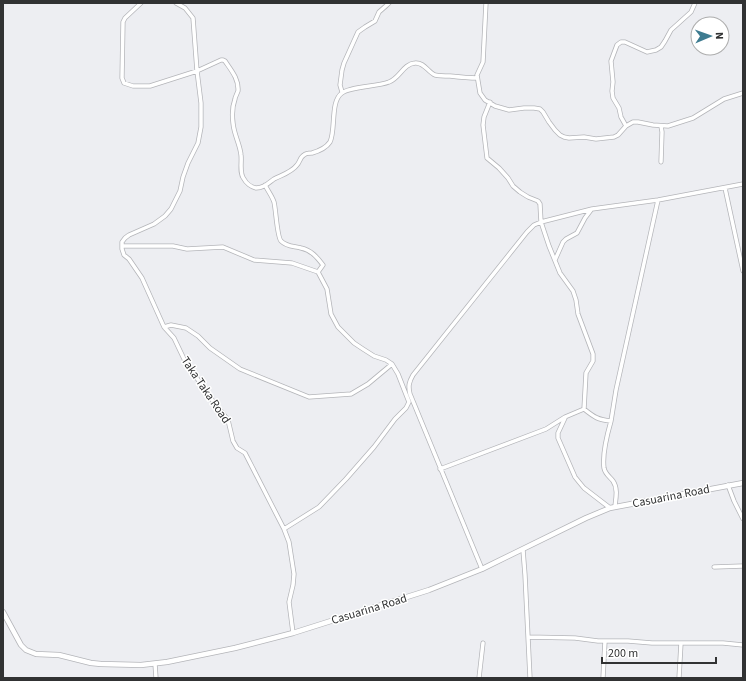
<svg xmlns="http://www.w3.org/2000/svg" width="746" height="681" font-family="'Source Sans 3',sans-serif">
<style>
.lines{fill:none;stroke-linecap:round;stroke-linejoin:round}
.street-casing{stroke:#b4b5b9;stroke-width:5}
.secondary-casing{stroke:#b4b5b9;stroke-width:6}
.street{stroke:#fff;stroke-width:3.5}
.secondary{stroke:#fff;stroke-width:4.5}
.labels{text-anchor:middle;stroke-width:3;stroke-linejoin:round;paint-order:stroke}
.street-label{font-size:12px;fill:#313233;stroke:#fff}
</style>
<rect width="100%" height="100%" fill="#edeef2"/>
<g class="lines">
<defs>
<path id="street" d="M 141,3 L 125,18 L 123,22 L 122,78 L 124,83 L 133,86 L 150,86 L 197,71 L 221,60 L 223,60 L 225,61 C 231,70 239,79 238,91 C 237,94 235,97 235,99 C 232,107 232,115 233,123 C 234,135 240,144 241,155 C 242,163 239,173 244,179 C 246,183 251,187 256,188 C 258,188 262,187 264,186 C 268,184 271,181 274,179 C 282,175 292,172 297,165 C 300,162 300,157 304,155 C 306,153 309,153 312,153 C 319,151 326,148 330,142 C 336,130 330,101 342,93 C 351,86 377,87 389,82 C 400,78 403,64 415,63 C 424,62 428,72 435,75 C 440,76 445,76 450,76 C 459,77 468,78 477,78
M 176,3 L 185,8 L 193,18 L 197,71 L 201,103 L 201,127 L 198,143 L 188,163 L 183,177 L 180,191 L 171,209 L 165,216 L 154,224 L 129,235 L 125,238 L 122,242 L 122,249 L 124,255 L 129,259 L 142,278 L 164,327 L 174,338 L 184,359 L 209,396 L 228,420 L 233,441 L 237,448 L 245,453 L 284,529 L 289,542 L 294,574 L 293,585 L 289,602 L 293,633
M 486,3 L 483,62 L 477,75 L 480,93 L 485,100 L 495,106 L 509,110 L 524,108 L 534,108 L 540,109 L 543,112 L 549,122 L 555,130 L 560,135 L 564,137 L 569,138 L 584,137 L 596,139 L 614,137 L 618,135 L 626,126 L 633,122 L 638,122 L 653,125 L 668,126 L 693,118 L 724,99 L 743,93
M 342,92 L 340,85 L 342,70 L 344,63 L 358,32 L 365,27 L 375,21 L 379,12 L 387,5 L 389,3
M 490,102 L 484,117 L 483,125 L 487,158 L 499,168 L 508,178 L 513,186 L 520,192 L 528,197 L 538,201 L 540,204 L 541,222 L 549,246 L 560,273 L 573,291 L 576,300 L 578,314 L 593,354 L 593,361 L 586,373 L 584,409
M 626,126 L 621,117 L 619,108 L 613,98 L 612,91 L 613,82 L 611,61 L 617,45 L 621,42 L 625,42 L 647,52 L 656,50 L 661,47 L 665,41 L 671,30 L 691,12 L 695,3
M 661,126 L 662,132 L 661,162
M 725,188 L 743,271
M 122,246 L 173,246 L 187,249 L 223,247 L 254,260 L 292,263 L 318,272 L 323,265 C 317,257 311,250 301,248 C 294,246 287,247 281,241 C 277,237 276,210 274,202 C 272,196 268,191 265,185
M 555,260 L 563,242 L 566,239 L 577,233 L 585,218 L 591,210
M 164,327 L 171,325 L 186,328 L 198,336 L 210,348 L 240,369 L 309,397 L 351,394 L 368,384 L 392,364
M 565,418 L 558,433 L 558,438 L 575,477 L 579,482 L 584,488 L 610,508
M 611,421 C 607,435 602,454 604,468 C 605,474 610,477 613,481 C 618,488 616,498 615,506
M 440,469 L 546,429 L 565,417 L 584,409 C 594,417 598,420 611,421 L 616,390 L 658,200
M 728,485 L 734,501 L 743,519
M 284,529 L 319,507 L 346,479 L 374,447 L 395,419 L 406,408 L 409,402 L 398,374 L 392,364 L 386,360 L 374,356 L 363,349 L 354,343 L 338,327 L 331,314 L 327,289 L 318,272
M 523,550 L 525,575 L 528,637
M 714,567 L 743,566
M 482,569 L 410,394 C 408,386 409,382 413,375 L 527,232 L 534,225 L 541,222 L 592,209 L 658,200 L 743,184
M 155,664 L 156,678
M 479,678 L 483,643
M 530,678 L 528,637 L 575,638 L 598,641 L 628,641 L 652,643 L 723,643 L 743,645
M 603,678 L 605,641
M 679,678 L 681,643"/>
<path id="secondary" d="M 3,612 L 21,645 L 26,650 L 36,654 L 59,655 L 91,663 L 101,664 L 141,665 L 167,662 L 235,648 L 293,633 L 429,590 L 482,569 L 586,518 L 610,508 L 743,483"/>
</defs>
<use href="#street" class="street-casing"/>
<use href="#secondary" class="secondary-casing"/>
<use href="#street" class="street"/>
<use href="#secondary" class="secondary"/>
</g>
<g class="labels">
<g class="street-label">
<text transform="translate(206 390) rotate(56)" y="4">Taka Taka Road</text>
<text transform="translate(671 496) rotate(-11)" y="4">Casuarina Road</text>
<text transform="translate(369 609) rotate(-17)" y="4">Casuarina Road</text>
</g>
</g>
<rect width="746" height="681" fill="none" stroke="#313233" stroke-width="8"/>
<g transform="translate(710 36) rotate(88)"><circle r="19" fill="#ffffff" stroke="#adadad"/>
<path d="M0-3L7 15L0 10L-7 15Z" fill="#3d7b90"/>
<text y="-6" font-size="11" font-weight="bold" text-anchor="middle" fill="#313233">N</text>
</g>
<path d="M602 657v6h114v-6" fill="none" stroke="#313233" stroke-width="2"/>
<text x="608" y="657" font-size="12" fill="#313233" stroke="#ffffff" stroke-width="3" paint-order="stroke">200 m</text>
</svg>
